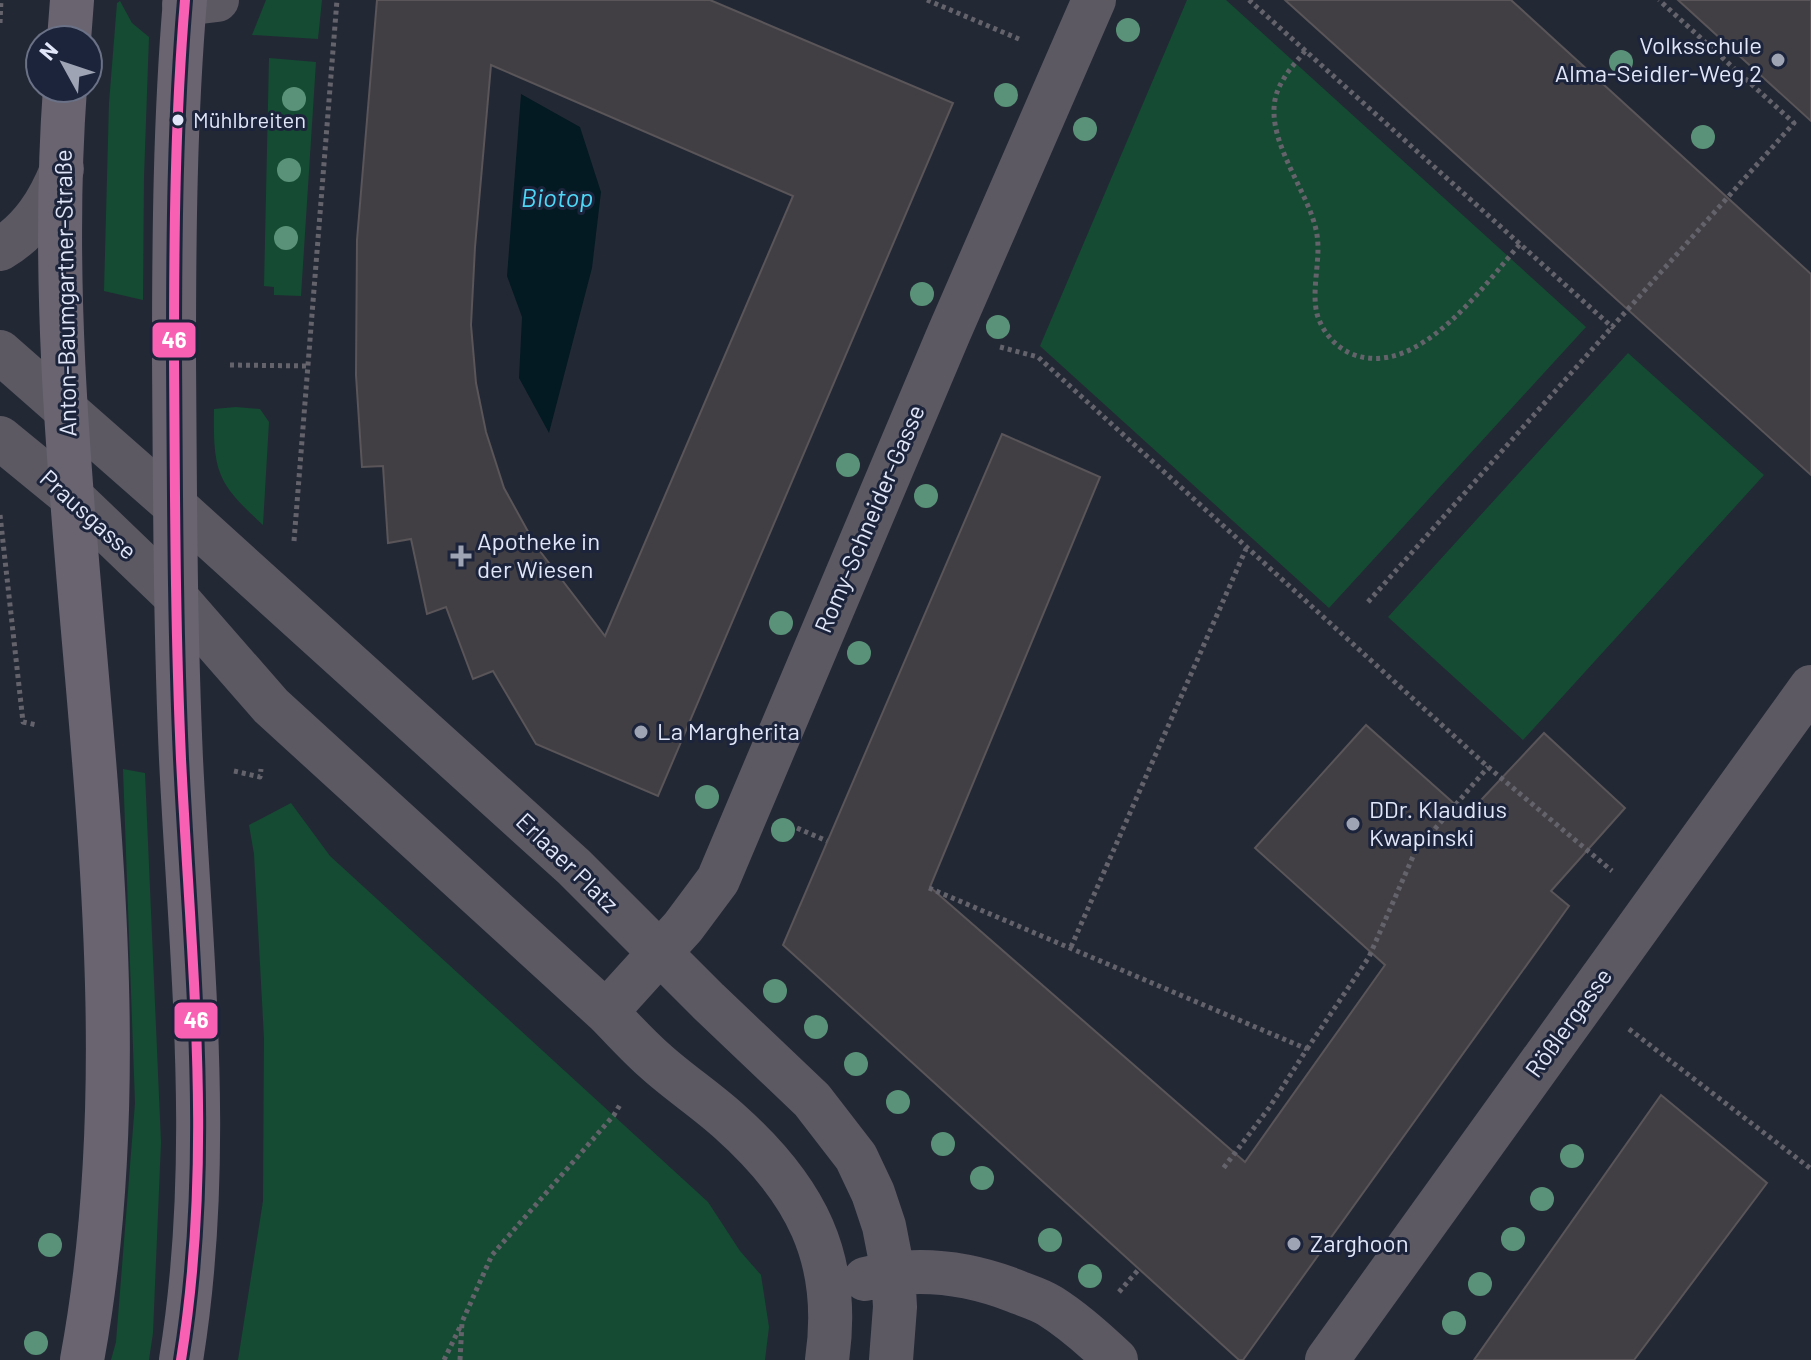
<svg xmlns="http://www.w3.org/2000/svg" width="1811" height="1360" font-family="Barlow,sans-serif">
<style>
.green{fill:#154b32}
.water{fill:#031a22}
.building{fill:#423f44;stroke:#595558;stroke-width:2;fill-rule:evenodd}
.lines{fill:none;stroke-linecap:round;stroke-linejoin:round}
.path{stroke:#64636c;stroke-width:5;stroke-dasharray:4 4;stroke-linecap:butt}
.minor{stroke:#5c5963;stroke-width:44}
.major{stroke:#696470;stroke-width:44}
.bus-1-casing{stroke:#1c243c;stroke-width:16}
.bus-1{stroke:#f860b3;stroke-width:10}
.tree{fill:#599278}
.poi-dot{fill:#9ea4b4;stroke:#1c243c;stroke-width:3}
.bus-dot{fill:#e1e7f8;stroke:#1c243c;stroke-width:3}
.labels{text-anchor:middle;stroke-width:6;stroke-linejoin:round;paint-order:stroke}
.bus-label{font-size:22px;fill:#e1e7f8;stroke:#1c243c;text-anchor:start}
.poi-label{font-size:24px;fill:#e1e7f8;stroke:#1c243c;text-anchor:start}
.street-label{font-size:24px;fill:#e1e7f8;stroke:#1c243c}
.water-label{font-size:26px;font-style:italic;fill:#4ed8f7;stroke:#1c243c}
.line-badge{stroke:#1c243c;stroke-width:3}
.badge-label{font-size:22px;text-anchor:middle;font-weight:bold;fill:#fff}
</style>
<rect width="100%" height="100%" fill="#232835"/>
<path class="green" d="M 266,0 L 322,0 L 318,39 L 252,35 Z
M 1187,0 L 1226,0 L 1586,327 L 1329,608 L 1040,346 Z
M 120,1 L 132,23 L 149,37 L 144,177 L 143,300 L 104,291 L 109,103 L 117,3 Z
M 269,58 L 316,62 L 301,296 L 274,295 L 274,287 L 264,286 Z
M 1628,353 L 1764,475 L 1523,740 L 1388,617 Z
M 236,407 L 260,409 L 269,422 L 263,525 C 217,483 213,472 214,409 Z
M 123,769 L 145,773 L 161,1142 L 153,1333 L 149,1360 L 111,1360 L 116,1342 L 135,1103 Z
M 291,803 L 330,856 L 708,1202 L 740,1251 L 761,1275 L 769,1327 L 765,1360 L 238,1360 L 263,1201 L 264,1038 L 254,854 L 249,825 Z"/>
<path class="water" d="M 521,94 L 580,127 L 601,192 L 592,268 L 549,433 L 519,378 L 522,317 L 507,276 Z"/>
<path class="building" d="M 377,0 L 710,0 L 953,103 L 658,796 L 536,744 L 493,671 L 473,679 L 446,607 L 427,614 L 411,539 L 388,543 L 383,466 L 362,467 L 356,375 L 357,240 ZM 491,65 L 793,196 L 605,636 L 536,546 L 504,488 L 486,432 L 476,383 L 471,325 L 475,247 Z
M 1285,0 L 1511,0 L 1811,274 L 1811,475 Z
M 1678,0 L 1811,0 L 1811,121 Z
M 1002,434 L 1100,477 L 930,887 L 1245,1162 L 1385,965 L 1255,848 L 1366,725 L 1467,815 L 1544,733 L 1625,808 L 1551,891 L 1569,906 L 1243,1360 L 1239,1360 L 783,945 Z
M 1661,1095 L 1767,1183 L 1634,1360 L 1474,1360 Z"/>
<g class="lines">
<path class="path" d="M 927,0 L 1019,39
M 1249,0 L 1612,327 L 1794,123 L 1659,0
M 0,23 L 1,0
M 1305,51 C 1298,60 1289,69 1283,80 C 1252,128 1310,188 1317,235 C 1321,260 1311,289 1317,314 C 1322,331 1335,347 1352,354 C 1418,380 1484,285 1520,244
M 1000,347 L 1038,357 L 1488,767 L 1612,871
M 230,365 L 309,366
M 0,515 L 23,722 L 37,725
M 294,541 L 337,0
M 1368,602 L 1612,327
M 234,771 L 260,777 L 261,769
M 797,828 L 827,841
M 929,888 L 1307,1049 L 1269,1108 L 1222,1170
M 1071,947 L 1246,549
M 1629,1029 L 1811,1169
M 1307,1049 L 1369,957 L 1415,852 L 1488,767
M 1119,1292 L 1139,1269
M 444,1360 L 460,1327
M 460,1360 L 462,1322 L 492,1255 L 614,1115 L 621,1103"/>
<path class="minor" d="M 184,4 L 217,0
M 0,249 C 31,231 49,202 62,169
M 0,352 L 173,504 L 574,867 L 708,1001 L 812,1100 L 856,1157 L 873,1193 L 884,1226 L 893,1272 L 895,1307 L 891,1360
M 0,438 L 72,497 L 174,595 L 271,706 L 606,1012 C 622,1028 637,1045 654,1060 C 678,1082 706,1100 730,1122 C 805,1189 842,1258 827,1360
M 606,1012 L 683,927 L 718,880 L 949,333 L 1094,0
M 865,1279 C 916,1266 966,1272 1015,1291 C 1027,1296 1039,1299 1050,1306 C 1074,1321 1095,1340 1116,1360
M 1327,1360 L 1811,687"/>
<path class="major" d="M 69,40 L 72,0
M 65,88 C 34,511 160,939 82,1360
M 181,1360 C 214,1157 191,962 181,759 C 175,625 175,490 174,356 C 174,237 175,118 185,0"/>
<defs>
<path id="bus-1" d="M 181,1360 C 214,1157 191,962 181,759 C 175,625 175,490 174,356 C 174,237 175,118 185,0"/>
</defs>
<use href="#bus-1" class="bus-1-casing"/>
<use href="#bus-1" class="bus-1"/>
</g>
<g class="tree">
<circle cx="1128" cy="30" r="12"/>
<circle cx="1621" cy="62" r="12"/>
<circle cx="1006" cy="95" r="12"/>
<circle cx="294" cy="99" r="12"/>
<circle cx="1085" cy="129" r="12"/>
<circle cx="1703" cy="137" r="12"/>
<circle cx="289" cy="170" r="12"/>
<circle cx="286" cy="238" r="12"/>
<circle cx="922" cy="294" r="12"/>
<circle cx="998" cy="327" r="12"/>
<circle cx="848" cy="465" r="12"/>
<circle cx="926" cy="496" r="12"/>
<circle cx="781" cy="623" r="12"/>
<circle cx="859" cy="653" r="12"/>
<circle cx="707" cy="797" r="12"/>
<circle cx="783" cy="830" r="12"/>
<circle cx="775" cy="991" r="12"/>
<circle cx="816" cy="1027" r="12"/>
<circle cx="856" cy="1064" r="12"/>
<circle cx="898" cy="1102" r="12"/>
<circle cx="943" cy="1144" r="12"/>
<circle cx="1572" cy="1156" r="12"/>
<circle cx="982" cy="1178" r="12"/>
<circle cx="1542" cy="1199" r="12"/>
<circle cx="1513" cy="1239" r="12"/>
<circle cx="1050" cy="1240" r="12"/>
<circle cx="50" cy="1245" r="12"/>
<circle cx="1090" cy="1276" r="12"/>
<circle cx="1480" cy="1284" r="12"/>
<circle cx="1454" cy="1323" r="12"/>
<circle cx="36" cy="1343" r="12"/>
</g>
<g class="poi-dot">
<circle cx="1778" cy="60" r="8"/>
<path d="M457 544h8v8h8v8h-8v8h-8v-8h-8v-8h8z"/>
<circle cx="641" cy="732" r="8"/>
<circle cx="1353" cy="824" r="8"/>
<circle cx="1294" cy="1244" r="8"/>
</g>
<circle class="bus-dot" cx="178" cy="120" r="7"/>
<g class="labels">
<g class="bus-label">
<text x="193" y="128">Mühlbreiten</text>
</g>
<g class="poi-label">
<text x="1762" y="54" text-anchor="end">Volksschule<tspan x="1762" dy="28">Alma-Seidler-Weg 2</tspan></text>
<text x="477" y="550">Apotheke in<tspan x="477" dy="28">der Wiesen</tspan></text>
<text x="657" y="740">La Margherita</text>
<text x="1369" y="818">DDr. Klaudius<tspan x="1369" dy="28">Kwapinski</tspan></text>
<text x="1310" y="1252">Zarghoon</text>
</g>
<g class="street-label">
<text transform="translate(66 293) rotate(-91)" y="8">Anton-Baumgartner-Straße</text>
<text transform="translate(88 515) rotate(42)" y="8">Prausgasse</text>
<text transform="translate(870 519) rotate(-67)" y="8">Romy-Schneider-Gasse</text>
<text transform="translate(567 863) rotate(44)" y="8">Erlaaer Platz</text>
<text transform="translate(1569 1023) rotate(-54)" y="8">Rößlergasse</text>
</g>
<g class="water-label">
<text x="557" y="207">Biotop</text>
</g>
</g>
<g class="line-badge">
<rect x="151" y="321" width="46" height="38" rx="8" fill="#f860b3"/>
<rect x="173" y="1001" width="46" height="39" rx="8" fill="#f860b3"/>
</g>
<g class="badge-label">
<text x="174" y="348">46</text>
<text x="196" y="1028">46</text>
</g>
<g transform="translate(64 64) rotate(310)"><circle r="38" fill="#1c243c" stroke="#6b7287" stroke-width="2"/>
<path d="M0-6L14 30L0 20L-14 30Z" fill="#9ea4b4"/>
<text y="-12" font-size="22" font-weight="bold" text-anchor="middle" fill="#e1e7f8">N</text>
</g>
</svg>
